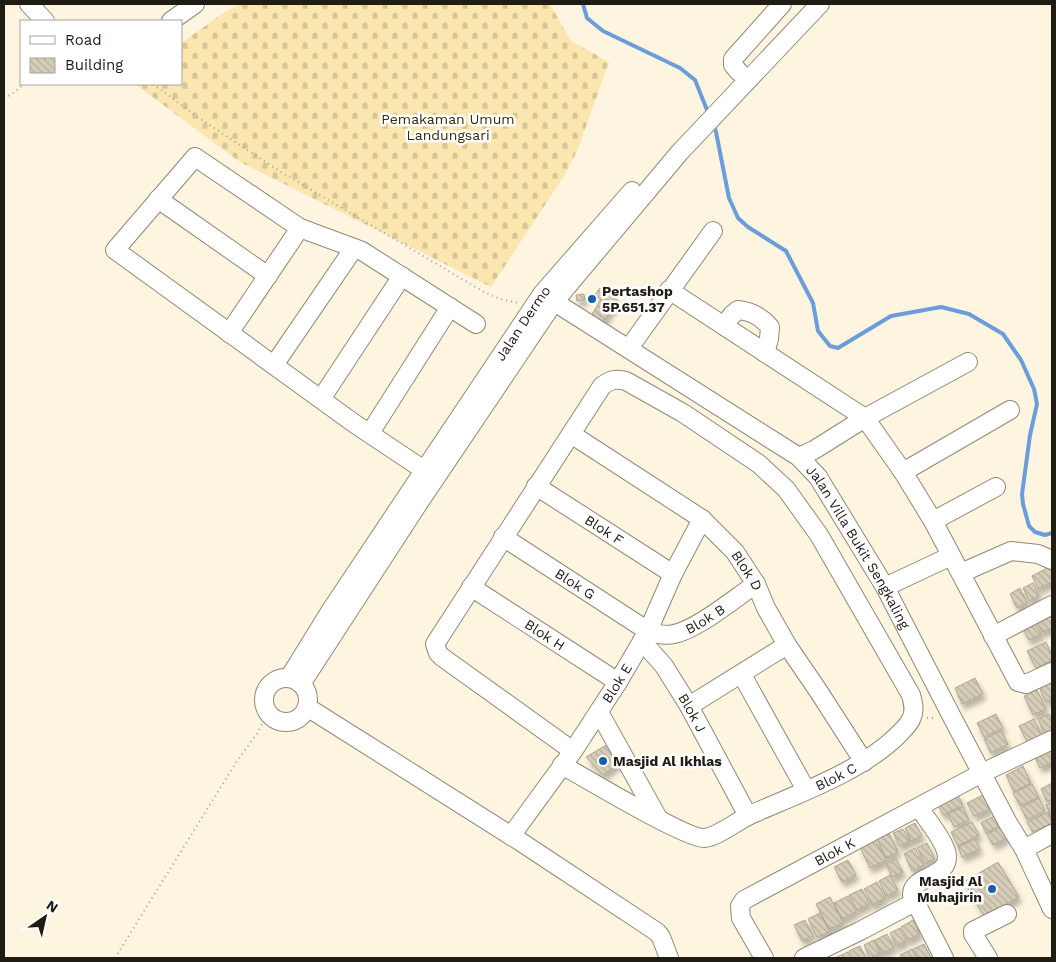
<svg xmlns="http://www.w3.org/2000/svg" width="1056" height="962" font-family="'Work Sans',sans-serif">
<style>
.cemetery{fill:url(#cemetery-stones)}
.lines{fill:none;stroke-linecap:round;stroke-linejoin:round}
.stream{stroke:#6b9dda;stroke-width:4}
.building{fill:url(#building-back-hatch);stroke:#aea692;filter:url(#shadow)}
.minor-casing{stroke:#908976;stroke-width:20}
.path{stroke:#a59f8f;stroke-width:2;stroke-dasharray:1 4;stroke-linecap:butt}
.minor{stroke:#fff;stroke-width:18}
.poi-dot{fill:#1460af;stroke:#fff;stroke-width:2}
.labels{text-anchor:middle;stroke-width:5;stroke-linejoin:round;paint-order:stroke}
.park-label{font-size:14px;fill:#362a05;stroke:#fff}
.poi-label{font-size:14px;font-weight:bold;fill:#1f1c14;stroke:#fff;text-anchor:start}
.street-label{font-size:14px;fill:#1f1c14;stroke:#fff}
</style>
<defs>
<pattern id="cemetery-stones" width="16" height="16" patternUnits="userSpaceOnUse" patternTransform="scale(1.25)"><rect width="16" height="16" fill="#fbe6b0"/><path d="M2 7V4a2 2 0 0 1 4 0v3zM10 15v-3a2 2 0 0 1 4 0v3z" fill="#d7c596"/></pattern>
<pattern id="building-back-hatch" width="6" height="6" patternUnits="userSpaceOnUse" patternTransform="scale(1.25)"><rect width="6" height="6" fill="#d5cdb8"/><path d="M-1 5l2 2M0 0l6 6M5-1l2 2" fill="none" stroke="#b6af9d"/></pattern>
<filter id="shadow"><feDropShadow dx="3" dy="5.5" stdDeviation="2.5" flood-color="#0004"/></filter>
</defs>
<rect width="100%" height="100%" fill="#fdf5e0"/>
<path class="cemetery" d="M 240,4 L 550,4 L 571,41 L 609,62 L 578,149 L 566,173 L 491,287 L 240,162 L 135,84 L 181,84 L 181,43 L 225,12 Z"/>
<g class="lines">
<path class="stream" d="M 583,4 L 587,18 L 603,31 L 680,68 L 695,80 L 709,115
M 713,124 L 716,132 L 729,198 L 738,218 L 748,227 L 786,251 L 813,303 L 818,331 L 830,346 L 838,348 L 891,316 L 941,307 L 969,314 L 1003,334 L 1021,360 L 1034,389 L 1037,404 L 1030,435 L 1022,494 L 1023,504 L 1029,526 L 1035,532 L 1045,535 L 1052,533"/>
</g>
<path class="building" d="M 600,288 L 618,300 L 602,323 L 591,316 L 601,299 L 595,295 Z
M 584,294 L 585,300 L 577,301 L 576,295 Z
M 1049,567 L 1052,573 L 1052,582 L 1038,589 L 1032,576 Z
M 1033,583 L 1039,596 L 1029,601 L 1023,588 Z
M 1020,588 L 1027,603 L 1017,608 L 1010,594 Z
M 1049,610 L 1052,616 L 1052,628 L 1042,632 L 1035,617 Z
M 1033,619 L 1041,634 L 1029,640 L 1021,625 Z
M 1046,642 L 1052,656 L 1052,660 L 1036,668 L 1027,651 Z
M 975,678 L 983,694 L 962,704 L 955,688 Z
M 1052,680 L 1052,699 L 1046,702 L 1038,685 Z
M 1037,690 L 1046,709 L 1033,715 L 1024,696 Z
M 996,714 L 1003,728 L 984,737 L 977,723 Z
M 1049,714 L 1052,719 L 1052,731 L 1045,735 L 1038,719 Z
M 1034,719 L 1042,736 L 1028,743 L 1019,726 Z
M 1001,731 L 1008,744 L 991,753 L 984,739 Z
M 608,744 L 618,764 L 603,775 L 586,757 Z
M 1051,747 L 1052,762 L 1040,768 L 1034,755 Z
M 1023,766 L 1031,783 L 1014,792 L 1006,775 Z
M 1052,783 L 1052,799 L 1047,802 L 1041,789 Z
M 1032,784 L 1039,797 L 1020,806 L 1013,793 Z
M 958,795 L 963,805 L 943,815 L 938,805 Z
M 983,795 L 990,809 L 974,816 L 967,803 Z
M 1039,798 L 1045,811 L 1027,820 L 1021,808 Z
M 1052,802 L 1052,819 L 1046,805 Z
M 963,807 L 969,820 L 954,827 L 948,814 Z
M 1048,812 L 1052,823 L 1033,832 L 1027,822 Z
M 994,816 L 999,826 L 986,833 L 981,823 Z
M 972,822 L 979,835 L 958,846 L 951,832 Z
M 915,823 L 922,836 L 911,841 L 905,828 Z
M 1001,827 L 1007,838 L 993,845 L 987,834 Z
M 903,829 L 910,841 L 900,846 L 893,833 Z
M 889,833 L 898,852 L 886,858 L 877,839 Z
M 874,838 L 886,860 L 870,868 L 859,845 Z
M 975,839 L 980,849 L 962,857 L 958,847 Z
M 927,843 L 935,859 L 925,863 L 917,848 Z
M 915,848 L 924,865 L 912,871 L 904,854 Z
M 896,859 L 903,872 L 892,877 L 886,864 Z
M 848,860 L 856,875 L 842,882 L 834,867 Z
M 998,862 L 1019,897 L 984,916 L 964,882 Z
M 890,875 L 898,890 L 886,896 L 879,881 Z
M 877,882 L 885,898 L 872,905 L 864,889 Z
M 862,889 L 869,904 L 857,910 L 849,895 Z
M 848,896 L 856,912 L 842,919 L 834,903 Z
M 830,897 L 843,923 L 829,929 L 816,904 Z
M 820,913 L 830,932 L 817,937 L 808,919 Z
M 805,920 L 813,936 L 802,941 L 794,925 Z
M 913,920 L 920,934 L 908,940 L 901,927 Z
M 900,928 L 906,941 L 896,946 L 890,933 Z
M 887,934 L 894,947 L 882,953 L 875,940 Z
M 874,940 L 880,953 L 870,958 L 864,945 Z
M 924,944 L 931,958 L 918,958 L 913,949 Z
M 860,946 L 866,958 L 853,958 L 849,951 Z
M 912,949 L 916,958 L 901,958 L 900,955 Z
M 848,952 L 851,958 L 837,958 L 837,957 Z"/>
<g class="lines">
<defs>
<g id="minor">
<path d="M 29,4 L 45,21"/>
<path d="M 171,21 L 195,4"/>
<path d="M 739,72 L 733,65 L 733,59 L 782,4"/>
<path d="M 158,199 L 268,276"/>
<path d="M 669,290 L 865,418 L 903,472 L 933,521 L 1018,682 L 1026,684 L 1052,672"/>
<path id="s1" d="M 545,296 L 799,457 L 818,477 L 885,587 L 952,717 L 1008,823 L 1024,849 L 1052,909"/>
<path d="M 724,326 L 732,315 L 738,310 C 752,311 761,317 770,327 L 769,339 L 765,353"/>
<path d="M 229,333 L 300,228"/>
<path d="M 629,348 L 713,231"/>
<path d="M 274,365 L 354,248"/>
<path d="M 321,399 L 402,276"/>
<path d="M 370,433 L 450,307"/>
<path id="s2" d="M 571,434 L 702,519 L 735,552 L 756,584 L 766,608 L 787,645 L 819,692 L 864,762"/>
<path d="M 799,457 L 814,450 L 865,418 L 968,362"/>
<path d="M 903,472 L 1010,410"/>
<path d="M 433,476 L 355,424 L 115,250 L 195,157 L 300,228 L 362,251 L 476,324"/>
<path id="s3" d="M 536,486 L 673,574"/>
<path d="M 933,521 L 996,487"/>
<path id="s4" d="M 503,537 L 648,631 C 656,634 665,636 674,634 C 698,629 735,598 756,584"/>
<path d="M 961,573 L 1011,551 L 1038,554 L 1052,560"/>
<path id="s5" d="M 471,587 L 618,682"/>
<path d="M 885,587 L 951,556"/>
<path d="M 993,636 L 1052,605"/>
<path id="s6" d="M 642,641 L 664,666 L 689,706 L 748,816"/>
<path d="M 742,675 L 806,790"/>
<path id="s7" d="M 289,678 L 331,610 L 542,294 L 632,191"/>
<circle cx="286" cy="700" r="22"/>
<path d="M 301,684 L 416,507 L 554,302 L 680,152 L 820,4"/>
<path d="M 689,706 L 787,645"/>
<path d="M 307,707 L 521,842 L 657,932 L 661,937 L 669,958"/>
<path d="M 599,712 L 658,818"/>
<path id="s8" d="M 562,765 C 583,777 687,839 704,838 C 718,837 738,820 752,814 C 800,793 865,770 901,732 C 905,728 910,723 912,717 C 915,709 913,703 911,695 L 819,535 L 786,489 L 759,464 L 683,413 L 626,381 C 616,378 610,380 602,386 L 435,644 L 438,653 L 442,657 L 573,751"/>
<path d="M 919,808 C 928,821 941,836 946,851 C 954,879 911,874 912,895 L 944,958"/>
<path id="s9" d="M 511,836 L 573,751 L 618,682 L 648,631 L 673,574 L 702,519"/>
<path d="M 1024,849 L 1052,834"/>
<path id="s10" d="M 764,958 L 741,918 L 740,906 L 744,900 L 982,773 L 1052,740"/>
<path d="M 804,958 L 860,931 L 915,902"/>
<path d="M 988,958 L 973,934 L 973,931 L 1007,914"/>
</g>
</defs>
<use href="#minor" class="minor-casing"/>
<path class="path" d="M 153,84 L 196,116 L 281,172 L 484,292 L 500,299 L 519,303
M 4,98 L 12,94 L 24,84
M 927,718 L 937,718
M 115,958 L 237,761 L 258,732 L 268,712"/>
<use href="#minor" class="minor"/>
</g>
<g class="poi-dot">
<circle cx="592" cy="299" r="5"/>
<circle cx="603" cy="761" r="5"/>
<circle cx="992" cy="889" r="5"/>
</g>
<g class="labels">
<g class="park-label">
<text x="448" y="124">Pemakaman Umum<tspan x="448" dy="16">Landungsari</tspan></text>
</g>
<g class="poi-label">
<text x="602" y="296">Pertashop<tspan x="602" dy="16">5P.651.37</tspan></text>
<text x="613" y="766">Masjid Al Ikhlas</text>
<text x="982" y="886" text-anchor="end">Masjid Al<tspan x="982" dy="16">Muhajirin</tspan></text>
</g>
<g class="street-label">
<text dy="5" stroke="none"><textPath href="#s7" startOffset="425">Jalan Dermo</textPath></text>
<text dy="5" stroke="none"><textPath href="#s3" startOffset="81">Blok F</textPath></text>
<text dy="5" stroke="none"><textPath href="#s1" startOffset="409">Jalan Villa Bukit Sengkaling</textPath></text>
<text dy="5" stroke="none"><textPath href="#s2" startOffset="225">Blok D</textPath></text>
<text dy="5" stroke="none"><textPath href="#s4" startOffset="86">Blok G</textPath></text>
<text dy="5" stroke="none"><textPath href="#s4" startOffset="234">Blok B</textPath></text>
<text dy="5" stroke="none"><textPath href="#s5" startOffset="88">Blok H</textPath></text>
<text dy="5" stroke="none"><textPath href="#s9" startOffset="186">Blok E</textPath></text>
<text dy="5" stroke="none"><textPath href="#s6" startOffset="88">Blok J</textPath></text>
<text dy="5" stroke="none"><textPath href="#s8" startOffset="306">Blok C</textPath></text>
<text dy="5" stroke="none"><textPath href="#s10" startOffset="168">Blok K</textPath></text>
</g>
</g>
<rect width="1056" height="962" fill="none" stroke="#1f1c14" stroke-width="10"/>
<rect x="20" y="20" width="162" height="65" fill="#ffffff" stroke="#a5a4a1"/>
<rect x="30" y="36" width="25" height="8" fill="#ffffff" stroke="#a5a4a1"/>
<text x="65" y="45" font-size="15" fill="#1f1c14">Road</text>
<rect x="30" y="58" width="25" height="15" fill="url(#building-back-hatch)" stroke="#a5a4a1"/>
<text x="65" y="70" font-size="15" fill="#1f1c14">Building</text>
<g transform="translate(45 917) rotate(34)" stroke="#ffffff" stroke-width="4" paint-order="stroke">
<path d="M0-4L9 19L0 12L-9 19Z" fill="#1f1c14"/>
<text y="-8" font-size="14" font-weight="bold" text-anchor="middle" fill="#1f1c14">N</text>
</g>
</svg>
